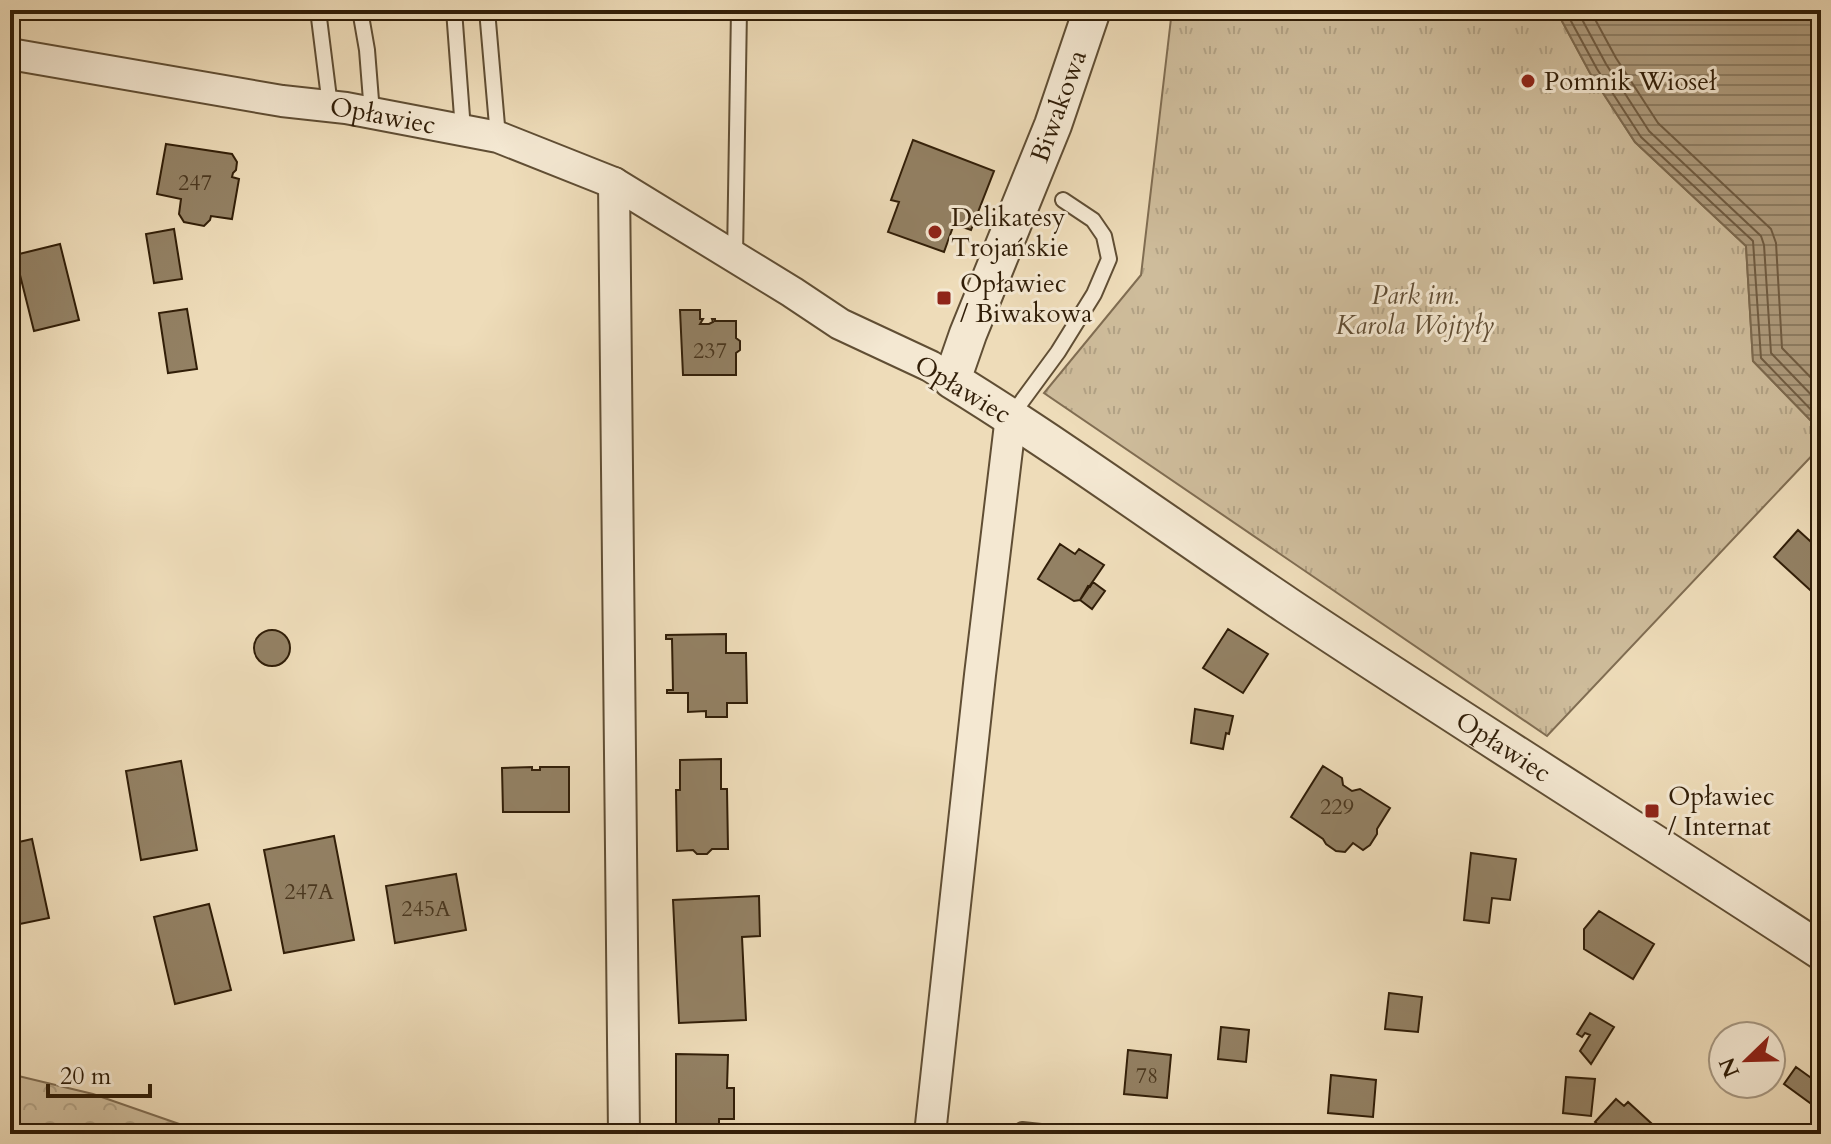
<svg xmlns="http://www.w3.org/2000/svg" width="1831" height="1144" font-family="Cardo,serif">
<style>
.forest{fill:url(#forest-crowns);stroke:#806d52;stroke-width:2}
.park{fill:url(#park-tufts);stroke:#806d52;stroke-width:2}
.water{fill:url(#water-rules);stroke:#7c694e;stroke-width:2}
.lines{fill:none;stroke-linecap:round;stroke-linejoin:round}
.shore{stroke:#705c42;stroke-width:2}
.building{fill:#938164;stroke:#311e08;stroke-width:2}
.service-casing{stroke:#604e34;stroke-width:18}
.minor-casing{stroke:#604e34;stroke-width:34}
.tertiary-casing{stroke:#604e34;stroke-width:40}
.service{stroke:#f4e8d2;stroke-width:14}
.minor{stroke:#f4e8d2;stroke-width:30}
.tertiary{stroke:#f4e8d2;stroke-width:36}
.poi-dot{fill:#8f2418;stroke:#f4e8d2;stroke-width:3}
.labels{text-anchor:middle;stroke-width:6;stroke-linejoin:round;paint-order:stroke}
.number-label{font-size:22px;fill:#4a371f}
.poi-label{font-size:26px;fill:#311e08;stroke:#f4e8d2;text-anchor:start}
.street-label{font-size:26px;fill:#311e08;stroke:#f4e8d2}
.park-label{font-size:26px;font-style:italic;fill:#604d34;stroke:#f4e8d2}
</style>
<defs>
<pattern id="forest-crowns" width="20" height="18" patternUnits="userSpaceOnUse" patternTransform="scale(2)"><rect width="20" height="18" fill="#cebc9b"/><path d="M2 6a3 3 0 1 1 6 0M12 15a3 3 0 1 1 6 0" fill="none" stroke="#b1a184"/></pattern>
<pattern id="park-tufts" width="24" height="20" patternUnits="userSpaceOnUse" patternTransform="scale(2)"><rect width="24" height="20" fill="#cebc9b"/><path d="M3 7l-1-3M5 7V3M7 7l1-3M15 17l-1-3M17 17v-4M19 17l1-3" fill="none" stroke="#b1a184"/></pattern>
<pattern id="water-rules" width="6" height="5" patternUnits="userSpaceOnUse" patternTransform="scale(2)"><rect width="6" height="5" fill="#ae9b7d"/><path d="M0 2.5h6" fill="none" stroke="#8e7e64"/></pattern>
</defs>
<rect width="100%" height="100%" fill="#eedcb9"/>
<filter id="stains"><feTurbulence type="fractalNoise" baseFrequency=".0025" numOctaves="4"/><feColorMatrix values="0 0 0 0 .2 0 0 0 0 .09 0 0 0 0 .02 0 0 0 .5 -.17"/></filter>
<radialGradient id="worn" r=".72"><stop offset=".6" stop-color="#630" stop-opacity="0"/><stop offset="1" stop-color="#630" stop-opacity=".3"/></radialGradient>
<path class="forest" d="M 10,1074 L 93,1094 L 208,1134 L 10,1134 Z"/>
<path class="park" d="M 1172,10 L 1556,10 L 1590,73 L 1635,142 L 1746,246 L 1753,361 L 1821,431 L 1821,446 L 1547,736 L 1044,393 L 1141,275 Z"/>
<path class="water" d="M 1556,10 L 1821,10 L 1821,431 L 1753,361 L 1746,246 L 1635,142 L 1590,73 Z"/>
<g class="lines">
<path class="shore" d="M 1565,10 L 1597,69 L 1641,137 L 1753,241 L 1761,358 L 1821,420
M 1577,10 L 1606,64 L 1649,131 L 1761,236 L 1764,245 L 1771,353 L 1821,405
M 1590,10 L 1616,58 L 1658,123 L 1771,229 L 1776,243 L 1782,348 L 1821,388"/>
</g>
<path class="building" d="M 913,140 L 994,171 L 971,230 L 954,224 L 944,252 L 888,232 L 899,202 L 891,200 Z
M 166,144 L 232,154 L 237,162 L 236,170 L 233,173 L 232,177 L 239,179 L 232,219 L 211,216 L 210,220 L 204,226 L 184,222 L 179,214 L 181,199 L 157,194 Z
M 174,229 L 182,279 L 154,283 L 146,234 Z
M 60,244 L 79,320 L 34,331 L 15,255 Z
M 187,309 L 197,369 L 168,373 L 159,313 Z
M 680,310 L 700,310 L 700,319 L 703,319 L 700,324 L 709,324 L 713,322 L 712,319 L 715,319 L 715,321 L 736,321 L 736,338 L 740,341 L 740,350 L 736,353 L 736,375 L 683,375 Z
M 1798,530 L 1821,551 L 1821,600 L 1774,557 Z
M 1060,544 L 1075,554 L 1079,549 L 1104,565 L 1080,600 L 1074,601 L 1038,579 Z
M 1093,582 L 1105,591 L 1092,609 L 1080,600 L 1088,586 L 1090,587 Z
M 1228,629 L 1268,654 L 1243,693 L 1203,668 Z
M254 648a18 18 0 1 1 36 0a18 18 0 1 1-36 0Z
M 726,634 L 726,653 L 746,653 L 747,703 L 727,703 L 727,717 L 706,717 L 706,711 L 688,712 L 688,693 L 667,693 L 667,690 L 673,690 L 672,639 L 666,639 L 666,635 Z
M 1195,709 L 1233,716 L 1229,734 L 1226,733 L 1223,749 L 1191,743 Z
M 721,759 L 721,789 L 727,789 L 728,849 L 712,849 L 707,854 L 697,854 L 693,850 L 677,851 L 676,790 L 680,790 L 680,760 Z
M 181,761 L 197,850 L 141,860 L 126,771 Z
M 1323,766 L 1342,778 L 1343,785 L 1352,791 L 1360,789 L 1390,808 L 1377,829 L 1377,834 L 1370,845 L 1363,850 L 1353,843 L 1345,852 L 1336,851 L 1326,844 L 1323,839 L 1291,817 Z
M 532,767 L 532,770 L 540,770 L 540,767 L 569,767 L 569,812 L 503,812 L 502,768 Z
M 334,836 L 354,940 L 284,953 L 264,850 Z
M 32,839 L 49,918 L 10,926 L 10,844 Z
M 1471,853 L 1516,859 L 1510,900 L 1492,898 L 1489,923 L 1464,920 Z
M 456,874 L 466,930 L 395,943 L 386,886 Z
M 759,896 L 760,936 L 742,937 L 746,1020 L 679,1023 L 673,900 Z
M 209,904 L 231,990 L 175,1004 L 154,917 Z
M 1599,911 L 1654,944 L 1633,979 L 1584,949 L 1584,929 Z
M 1389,993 L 1422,997 L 1418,1032 L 1385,1029 Z
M 1590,1013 L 1614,1027 L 1591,1064 L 1580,1051 L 1590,1035 L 1585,1033 L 1582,1037 L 1577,1034 Z
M 1221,1027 L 1249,1030 L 1246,1062 L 1218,1059 Z
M 1128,1050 L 1171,1055 L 1167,1098 L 1124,1094 Z
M 676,1054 L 728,1055 L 727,1088 L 734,1088 L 734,1119 L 719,1119 L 719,1134 L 676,1134 Z
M 1796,1067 L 1821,1085 L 1821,1111 L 1784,1084 Z
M 1331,1075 L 1376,1080 L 1373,1117 L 1328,1113 Z
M 1566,1077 L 1595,1079 L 1591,1116 L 1563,1113 Z
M 1616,1099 L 1624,1106 L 1628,1102 L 1663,1134 L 1608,1134 L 1595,1122 Z"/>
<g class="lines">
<defs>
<path id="service" d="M 318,10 L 330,106
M 360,10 L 367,50 L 372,113
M 454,10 L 463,130
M 487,10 L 498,137
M 735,256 L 739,10
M 1011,416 L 1058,352 L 1094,294 L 1109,259 L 1104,236 L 1093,220 L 1063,200
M 1021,1134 L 1022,1130 L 1060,1134"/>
<g id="minor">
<path id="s1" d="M 10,54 L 282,101 L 346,108 L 498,137 L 614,183 L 792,292 L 840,324 L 930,366 L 952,380"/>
<path d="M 614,183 L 624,1134"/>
<path d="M 930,1134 L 980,675 L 1011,416"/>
</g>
<g id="tertiary">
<path id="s2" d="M 1092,10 L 1053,125 L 968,334 L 952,380 C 1067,451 1176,531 1288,606 C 1464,723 1644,835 1821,951"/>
</g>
</defs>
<use href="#service" class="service-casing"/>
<use href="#minor" class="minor-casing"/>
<use href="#tertiary" class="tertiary-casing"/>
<use href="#service" class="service"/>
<use href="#minor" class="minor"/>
<use href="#tertiary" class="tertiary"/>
</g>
<g class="poi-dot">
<circle cx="1528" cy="81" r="8"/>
<circle cx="935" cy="232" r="8"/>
<rect x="936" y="290" width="16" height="16" rx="4"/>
<rect x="1644" y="803" width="16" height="16" rx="4"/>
</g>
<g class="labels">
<g class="number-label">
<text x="195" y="190">247</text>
<text x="710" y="358">237</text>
<text x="1337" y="814">229</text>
<text x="309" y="899">247A</text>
<text x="426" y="916">245A</text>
<text x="1147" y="1083">78</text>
</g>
<g class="poi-label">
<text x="1544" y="90">Pomnik Wioseł</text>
<text x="951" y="226">Delikatesy<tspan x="951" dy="30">Trojańskie</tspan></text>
<text x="960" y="292">Opławiec<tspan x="960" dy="30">/ Biwakowa</tspan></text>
<text x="1668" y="805">Opławiec<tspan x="1668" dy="30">/ Internat</tspan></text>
</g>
<g class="street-label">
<text transform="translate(1058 106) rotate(-70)" y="9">Biwakowa</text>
<text dy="9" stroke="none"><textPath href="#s1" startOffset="378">Opławiec</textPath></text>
<text transform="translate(963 389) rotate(31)" y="9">Opławiec</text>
<text dy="9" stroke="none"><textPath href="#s2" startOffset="1058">Opławiec</textPath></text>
</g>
<g class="park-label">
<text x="1415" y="304">Park im.<tspan x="1415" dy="30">Karola Wojtyły</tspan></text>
</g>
</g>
<rect width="1831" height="1144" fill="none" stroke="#eedcb9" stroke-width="40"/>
<rect x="12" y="12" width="1807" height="1120" fill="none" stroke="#311e08" stroke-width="4"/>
<rect x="20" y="20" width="1791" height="1104" fill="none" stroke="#311e08" stroke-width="2"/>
<g transform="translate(1747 1060) rotate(247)"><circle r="38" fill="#f4e8d2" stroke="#a69781" stroke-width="2"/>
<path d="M0-6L14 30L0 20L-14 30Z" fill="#8f2418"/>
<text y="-12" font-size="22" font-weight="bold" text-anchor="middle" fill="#311e08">N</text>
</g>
<path d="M48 1084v12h102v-12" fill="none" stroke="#311e08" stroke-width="4"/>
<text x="60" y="1084" font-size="24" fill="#311e08" stroke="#f4e8d2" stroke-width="6" paint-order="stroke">20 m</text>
<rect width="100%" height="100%" filter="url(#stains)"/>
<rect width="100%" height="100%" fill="url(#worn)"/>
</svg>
